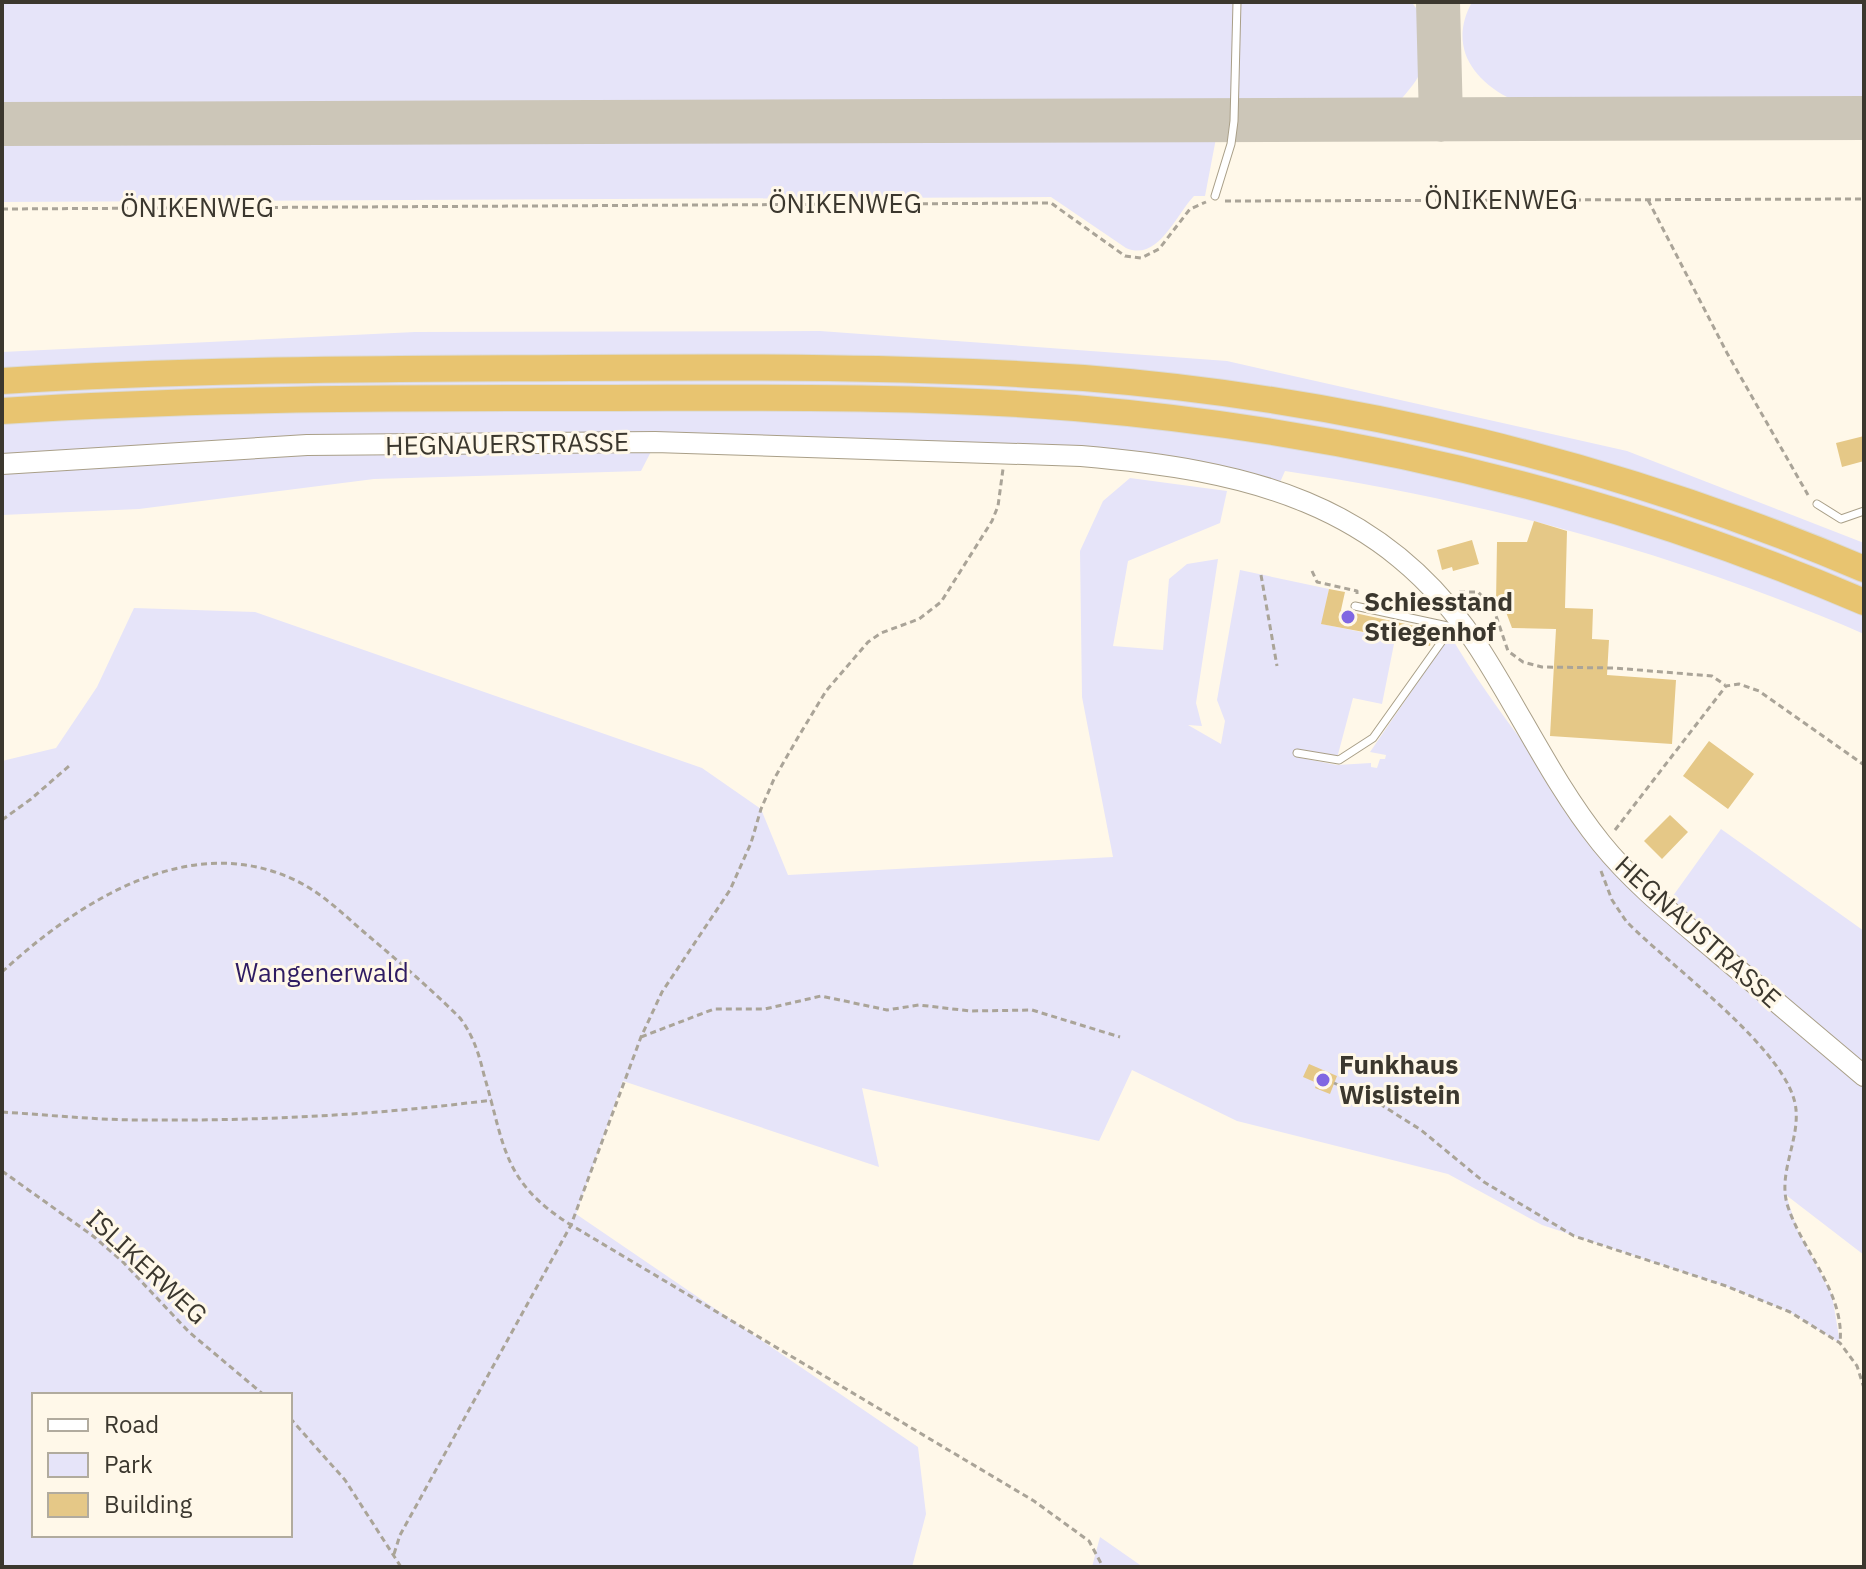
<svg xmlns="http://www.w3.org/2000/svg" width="1866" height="1569" font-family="'IBM Plex Sans',sans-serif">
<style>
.green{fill:#e6e4f9;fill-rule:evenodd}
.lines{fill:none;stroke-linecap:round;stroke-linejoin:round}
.taxiway{stroke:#ccc6b8;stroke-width:44}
.building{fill:#e5c887}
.lane-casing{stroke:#a99f88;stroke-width:9}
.secondary-casing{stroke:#a99f88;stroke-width:22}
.highway-casing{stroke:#dcdbd9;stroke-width:28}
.path{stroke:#aaa498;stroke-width:3;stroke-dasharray:6 4;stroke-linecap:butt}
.lane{stroke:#fff;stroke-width:7}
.secondary{stroke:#fff;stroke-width:20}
.highway{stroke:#e8c470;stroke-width:26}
.poi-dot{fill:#8067e2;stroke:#fff8e9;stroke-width:3}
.labels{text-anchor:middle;stroke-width:6;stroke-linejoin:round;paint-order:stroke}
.street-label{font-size:26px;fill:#3b372e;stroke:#fff8e9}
.poi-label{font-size:26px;font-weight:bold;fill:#3b372e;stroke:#fff8e9;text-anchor:start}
.park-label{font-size:26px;fill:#2e1b62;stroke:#fff8e9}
</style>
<rect width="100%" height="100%" fill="#fff8e9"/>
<path class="green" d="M 2,2 L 1411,2 C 1424,12 1427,56 1421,71 C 1416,84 1402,97 1394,108 L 2,113 Z
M 1472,2 L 1864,2 L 1864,107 L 1544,108 C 1532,105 1518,102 1507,97 C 1468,76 1450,42 1472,2 Z
M 1217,133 L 1205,196 L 1194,196 C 1175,216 1158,262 1126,248 L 1051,197 L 2,202 L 2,139 Z
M 820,331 L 1227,361 L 1627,451 L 1864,543 L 1864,634 C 1681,555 1482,500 1285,471 L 1277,489 L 1198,470 L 656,442 L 641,471 L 374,479 L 139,509 L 2,515 L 2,352 L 415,332 Z
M 1130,478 L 1227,491 L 1220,523 L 1128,561 L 1113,646 L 1163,650 L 1169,579 L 1187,564 L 1218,559 L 1196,703 L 1202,726 L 1188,725 L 1221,744 L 1225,721 L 1217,700 L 1240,570 L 1329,589 L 1322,624 L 1366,633 L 1369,636 L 1395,639 L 1382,704 L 1353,698 L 1336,762 L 1296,757 L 1337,765 L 1371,763 L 1371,767 L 1377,768 L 1380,759 L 1385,759 L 1386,755 L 1370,752 L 1450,635 C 1509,735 1587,821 1665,907 L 1721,829 L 1864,931 L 1864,1066 L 1855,1078 L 1864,1086 L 1864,1255 L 1786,1195 L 1798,1231 L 1832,1295 L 1840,1343 L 1790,1312 L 1726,1286 L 1542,1225 L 1448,1174 L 1237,1121 L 1132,1070 L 1099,1141 L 862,1088 L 879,1167 L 623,1081 L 576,1214 L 918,1447 L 926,1514 L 912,1567 L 2,1567 L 2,761 L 56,748 L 97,687 L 134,608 L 255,612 L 702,768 L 761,809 L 788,875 L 1113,857 L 1082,697 L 1080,551 L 1103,501 ZM 34,1395 L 290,1395 L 290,1535 L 34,1535 Z
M 1100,1537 L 1143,1567 L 1092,1567 Z"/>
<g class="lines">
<path class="taxiway" d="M 1438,2 L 1441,120
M 2,124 L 1864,118"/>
</g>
<path class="building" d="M 1864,436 L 1864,461 L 1842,467 L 1836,443 Z
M 1534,521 L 1567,531 L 1565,608 L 1593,609 L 1592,639 L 1609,640 L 1607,675 L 1676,680 L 1672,744 L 1550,736 L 1556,629 L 1512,628 L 1503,604 L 1496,603 L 1497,542 L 1527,542 Z
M 1472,540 L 1479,564 L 1453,571 L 1452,567 L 1442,570 L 1437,550 Z
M 1329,589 L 1345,592 L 1341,610 L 1433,630 L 1430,646 L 1368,636 L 1369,633 L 1321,624 Z
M 1709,741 L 1754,774 L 1728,809 L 1683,776 Z
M 1670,815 L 1688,832 L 1662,859 L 1644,841 Z
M 1309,1064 L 1337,1076 L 1330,1094 L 1315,1088 L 1317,1083 L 1303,1077 Z"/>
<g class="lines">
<defs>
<path id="lane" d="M 1215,196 L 1231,144 L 1234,121 L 1237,2
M 1817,504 L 1841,519 L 1864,511
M 1355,606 L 1452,627
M 1297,753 L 1339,760 L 1373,738 L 1452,627 L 1458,622"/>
<path id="secondary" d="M 2,464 L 307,445 L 655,442 L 1081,456 C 1245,470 1384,501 1479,648 C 1521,713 1553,783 1601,843 C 1634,884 1676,917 1716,951 C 1765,992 1814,1034 1864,1076"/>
<path id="highway" d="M 2,381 C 191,369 382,369 571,368 C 742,367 913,366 1084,378 C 1351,399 1617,464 1864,569
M 2,411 C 198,398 394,398 590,398 C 752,398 914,395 1075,408 C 1346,431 1613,494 1864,602"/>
</defs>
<use href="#lane" class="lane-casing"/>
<use href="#secondary" class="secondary-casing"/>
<use href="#highway" class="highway-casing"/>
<path class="path" d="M 1648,200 L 1727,353 L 1808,495
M 1225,201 L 1864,199
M 2,209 L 1051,203 L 1125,256 L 1141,258 L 1159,249 L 1190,209 L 1206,202
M 1312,571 L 1317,582 L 1357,591 L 1357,594
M 1261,575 L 1277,666
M 1459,592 L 1478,592 L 1493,607 L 1508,651 L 1523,662 L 1542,667 L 1614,668 L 1712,676 L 1725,685
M 2,820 L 31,799 L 69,766
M 1615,830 L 1726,686 L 1739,684 L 1759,691 L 1864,765
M 1601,871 L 1612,900 L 1626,921 C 1667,964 1792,1052 1796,1110 C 1799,1142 1777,1175 1788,1207 C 1803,1252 1845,1293 1840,1343
M 2,972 C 79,901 191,829 297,881 C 323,894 343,914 365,933 C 397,960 430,988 460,1018 C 473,1035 479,1054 484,1075 C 505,1146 502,1182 571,1225 L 1034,1501 L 1089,1541 L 1103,1567
M 641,1037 L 714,1009 L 765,1009 L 821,996 L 887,1010 L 919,1005 L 970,1011 L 1032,1010 L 1120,1037
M 1334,1083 L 1380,1104 L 1421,1130 L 1484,1182 L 1574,1236 L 1726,1286 L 1790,1312 L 1840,1343 L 1857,1366 L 1864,1388
M 2,1112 C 49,1115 96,1120 143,1120 C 260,1121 377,1115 492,1100
M 2,1171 L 93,1236 L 122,1261 L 189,1332 L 264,1395
M 290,1418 L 345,1480 L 401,1567
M 394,1554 L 400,1535 L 571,1225 L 641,1037 L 662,992 L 730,890 L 751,843 L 761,809 L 774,779 L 797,739 L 826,691 L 868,642 L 881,633 L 919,619 L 941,602 L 992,521 L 998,506 L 1003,469"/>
<use href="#lane" class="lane"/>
<use href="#secondary" class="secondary"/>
<use href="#highway" class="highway"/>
</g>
<g class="poi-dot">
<circle cx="1348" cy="617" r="8"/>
<circle cx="1323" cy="1080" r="8"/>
</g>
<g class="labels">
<g class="street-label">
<text x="1501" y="209">ÖNIKENWEG</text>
<text x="845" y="213">ÖNIKENWEG</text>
<text x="197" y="217">ÖNIKENWEG</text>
<text transform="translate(507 444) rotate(-1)" y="9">HEGNAUERSTRASSE</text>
<text transform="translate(1698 932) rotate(42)" y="9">HEGNAUSTRASSE</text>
<text transform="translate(147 1267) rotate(43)" y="9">ISLIKERWEG</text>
</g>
<g class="poi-label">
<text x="1364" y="611">Schiesstand<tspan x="1364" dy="30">Stiegenhof</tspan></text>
<text x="1339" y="1074">Funkhaus<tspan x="1339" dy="30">Wislistein</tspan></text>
</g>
<g class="park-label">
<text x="322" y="982">Wangenerwald</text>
</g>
</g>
<rect width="1866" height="1569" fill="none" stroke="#3b372e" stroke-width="8"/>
<rect x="32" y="1393" width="260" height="144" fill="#fff8e9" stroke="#b1ab9e" stroke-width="2"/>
<rect x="48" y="1419" width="40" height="12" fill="#ffffff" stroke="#b1ab9e" stroke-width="2"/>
<text x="104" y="1433" font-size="24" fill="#3b372e">Road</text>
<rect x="48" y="1453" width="40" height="24" fill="#e6e4f9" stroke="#b1ab9e" stroke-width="2"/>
<text x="104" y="1473" font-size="24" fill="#3b372e">Park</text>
<rect x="48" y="1493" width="40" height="24" fill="#e5c887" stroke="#b1ab9e" stroke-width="2"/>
<text x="104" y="1513" font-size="24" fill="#3b372e">Building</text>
</svg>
